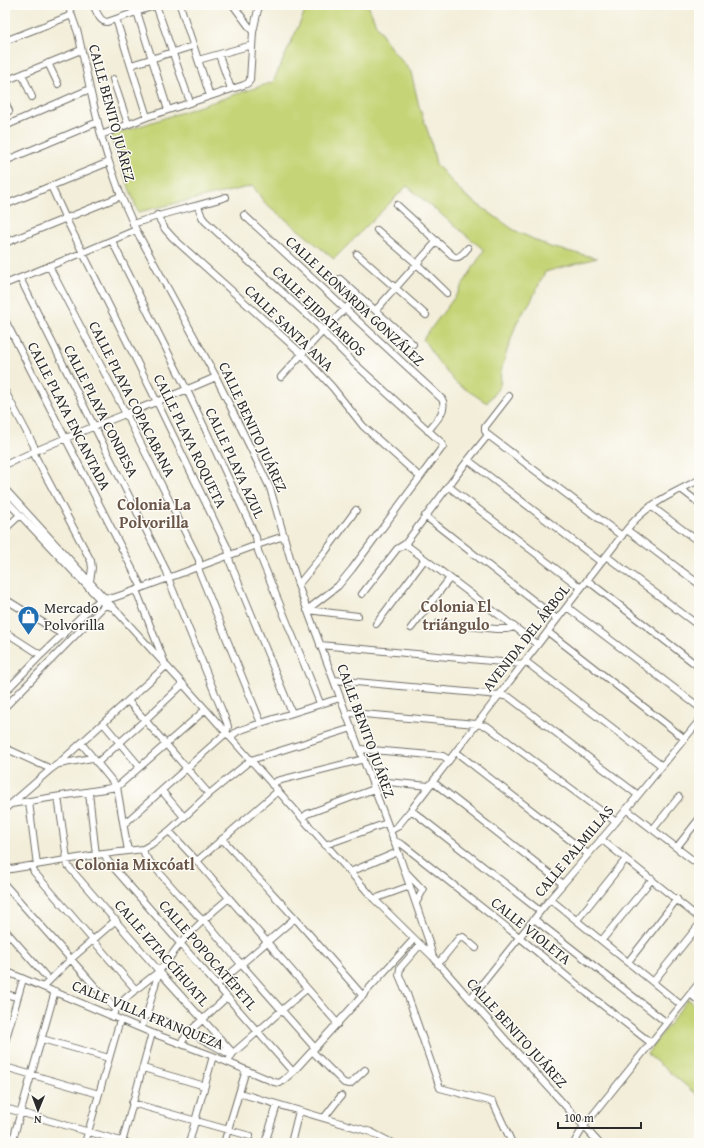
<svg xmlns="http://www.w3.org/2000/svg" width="704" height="1148" font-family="'Gentium Book Plus',serif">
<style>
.green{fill:#c5d476;stroke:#788050}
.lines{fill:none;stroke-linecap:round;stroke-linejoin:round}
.minor-casing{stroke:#716f68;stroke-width:8}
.minor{stroke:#fff;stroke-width:6}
.labels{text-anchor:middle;stroke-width:3;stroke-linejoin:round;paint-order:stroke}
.street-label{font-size:15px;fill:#2b2b2b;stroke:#fdfcf7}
.poi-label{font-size:15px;fill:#2b2b2b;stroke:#fdfcf7;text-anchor:start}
.neighbourhood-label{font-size:16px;font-weight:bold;fill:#695548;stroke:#fdfcf7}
</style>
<rect width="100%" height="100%" fill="#fdfcf7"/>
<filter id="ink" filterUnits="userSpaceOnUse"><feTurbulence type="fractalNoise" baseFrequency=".025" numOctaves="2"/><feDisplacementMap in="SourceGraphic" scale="8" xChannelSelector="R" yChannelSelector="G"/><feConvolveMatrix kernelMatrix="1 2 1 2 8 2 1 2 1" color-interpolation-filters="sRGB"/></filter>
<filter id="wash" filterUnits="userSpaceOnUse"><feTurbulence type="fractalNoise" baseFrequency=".012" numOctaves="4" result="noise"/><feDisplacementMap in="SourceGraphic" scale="16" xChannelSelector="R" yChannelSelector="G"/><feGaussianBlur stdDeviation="0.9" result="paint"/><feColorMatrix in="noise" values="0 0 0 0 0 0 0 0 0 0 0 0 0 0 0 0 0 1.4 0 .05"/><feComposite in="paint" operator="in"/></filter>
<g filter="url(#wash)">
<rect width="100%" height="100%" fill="#f3eed9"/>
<path class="green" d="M 308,5 L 368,5 L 376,24 L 390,47 L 411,72 L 419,106 L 431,141 L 436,164 L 463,194 L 514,230 L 550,247 L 597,258 L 545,272 L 532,299 L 517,322 L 507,351 L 501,371 L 500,386 L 487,403 L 456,383 L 439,363 L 423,339 L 457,294 L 484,250 L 407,186 L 334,259 L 264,202 L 253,186 L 138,212 L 110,136 L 273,82 Z
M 688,999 L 699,1008 L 699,1096 L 647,1054 Z"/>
</g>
<g filter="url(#ink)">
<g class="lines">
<defs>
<path id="minor" d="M 68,5 L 78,33 L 90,89 L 101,135 L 109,162 L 121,196 L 136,230 L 216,377 L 270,488 L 298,585 L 398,852 L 428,939 L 433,957
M 93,5 C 97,11 99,22 107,22 L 157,5
M 129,5 L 138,15 L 168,110
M 156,5 L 190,102
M 180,5 L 210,96
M 233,5 L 253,32
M 116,19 L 147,117
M 5,41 L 72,15
M 219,55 L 231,89
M 198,60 L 252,45
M 48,63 L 58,84
M 131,65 L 193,46
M 22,74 L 32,97
M 113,79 L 128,124
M 5,81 L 81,50
M 5,101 L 9,111
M 5,126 L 90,89
M 101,135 L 147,117 L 244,85 L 248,83 L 250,80 L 253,32 L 259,5
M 5,161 L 98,122
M 51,186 L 66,219 L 157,402 L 228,549 L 229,555 L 230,562 L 292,713
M 5,205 L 109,162
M 397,205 L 454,257 C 460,259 464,252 468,248
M 198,206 L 202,217 L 205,221 L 318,325 L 326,335 L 354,363 L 442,443 L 443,447 L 441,449 L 352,569 L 338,586 L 307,610
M 157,215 L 165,229 L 173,238 L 302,354 L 333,388 L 363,426 L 420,477
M 244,215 L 442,399 C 448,410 435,422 428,431
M 133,224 C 164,213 195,207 226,197
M 377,230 L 417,264 L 447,293
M 112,241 L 187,390 L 256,537 L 258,551 L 320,703
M 5,243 L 121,196
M 357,254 L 426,315
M 49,266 L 126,414 L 199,560 L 199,571 L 261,723
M 20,278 L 167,572 L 170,583 L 227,723 L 228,727 L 226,733 L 124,824
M 340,279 L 413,344
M 5,284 L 82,253 L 136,230
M 376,310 L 437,241
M 5,320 L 142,588
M 281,377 L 323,331 L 358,296
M 5,391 L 34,446 L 35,456 L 91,561 L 92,568 L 90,581
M 488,435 L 622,536
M 468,460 L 601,562
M 5,465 C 73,432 146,408 216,377
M 448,486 L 581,588
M 5,489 L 183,684 L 374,899 L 433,957 L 504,1038 L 599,1143
M 681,489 L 699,503
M 5,499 L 105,605 L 111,607
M 651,506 L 699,542
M 425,516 L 557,619
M 5,529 L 20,515
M 627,530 L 699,584
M 405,544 L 537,644
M 606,556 L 699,626
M 587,580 L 699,667
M 298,585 L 325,552 L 356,510
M 362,594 L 397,549 L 405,544 L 468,460 L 488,435 L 485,431 L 485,427 L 509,396
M 5,599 L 63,635
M 567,607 L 699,707
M 307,610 L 358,616
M 439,623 L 496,629 L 507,629 L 514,627
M 376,624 L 425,559
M 411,628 L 450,578
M 5,632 L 41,655
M 548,632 L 685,739
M 320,645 L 523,664
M 525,661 L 662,766
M 334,680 L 499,695 L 509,697 L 638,795
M 5,692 L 41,655 L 90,608 L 104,597 L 113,598 L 136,590 L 257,545 L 284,536
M 128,701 L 145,720 L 209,794
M 5,707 L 108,602
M 347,714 L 352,713 L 476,724 L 487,726 L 616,822
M 103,723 L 140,767
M 230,737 L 238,731 L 261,723 L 340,698
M 81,743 L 117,787 L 128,851
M 5,748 L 51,769
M 360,749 L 443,756 L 449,760
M 456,752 L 588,854
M 97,763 L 145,720 L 183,684
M 59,764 L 92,758
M 372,782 L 377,781 L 429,786
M 433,782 L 563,884
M 272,785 L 277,781 L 364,759
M 162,791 L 184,817
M 89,793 L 96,855
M 58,797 L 68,866 L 165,978 L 233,1053 L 228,1062
M 29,802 L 37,865
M 11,804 L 117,787 L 205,710
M 5,809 L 51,769 L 58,764 L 166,666 L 136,590
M 626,809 L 699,865
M 411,810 L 540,911
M 302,818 L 307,814 L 374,789
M 653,829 L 679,797
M 169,831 L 197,861 L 338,1024
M 390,831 L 397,827 L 411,810 L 601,562 C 613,549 623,532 636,519 C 654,501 677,491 699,480
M 222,839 L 295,918 L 363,996
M 601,839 L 699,918
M 393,840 L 403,845 L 519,937 L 587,993 L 651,1043
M 325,845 L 387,823
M 677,847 L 699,819
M 143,849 L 145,856 L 171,886 L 198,916 L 209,926 L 241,964 L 315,1048
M 5,853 L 7,870
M 105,854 L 107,860 L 293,1072
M 197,861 L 278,791
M 32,866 L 34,872 L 136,990
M 5,870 L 96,855 L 143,849 L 150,845 L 169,831 L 209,794 L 251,760 L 352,728
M 350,872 L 398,852
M 406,872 L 423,890 L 416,903
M 5,885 L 115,1009
M 374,899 L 410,886
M 550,899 L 681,1005
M 534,919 L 667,1023
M 577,920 L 626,859
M 5,930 L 49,980
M 602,940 L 652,879
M 420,945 L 400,968 L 399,975 L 407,994 L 440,1088 L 493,1102 L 512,1143
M 628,962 L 677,899
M 438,964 L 459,938 L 463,937 L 476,948
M 5,971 L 152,1033 L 213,1056 L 274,1082 L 280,1083 L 293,1072 L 414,939
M 653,982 L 699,925
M 217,985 L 295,918
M 43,987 L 71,959 L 116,920
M 5,994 L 17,997
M 690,994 L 699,1001
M 470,999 L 550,899 L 616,822 L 699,721
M 147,1014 L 189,1032 L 231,1055
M 112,1017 C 118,1000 144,984 158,972 C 167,963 173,952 181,943 C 196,926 212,912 229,898
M 141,1028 L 147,1014 L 159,971
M 42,1039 L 109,1058
M 5,1042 L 23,979
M 181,1043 L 189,1032 L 227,997
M 312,1051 L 344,1083 L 350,1084 L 365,1070
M 233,1053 C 258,1032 282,1009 307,989
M 5,1067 L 99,1094
M 143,1068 L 205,1086
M 239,1093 L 371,1132 L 392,1143
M 132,1103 L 250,1136
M 5,1108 L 128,1143
M 324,1118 L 341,1096
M 12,1143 L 55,991
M 85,1143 L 120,1020
M 122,1143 L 152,1033
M 189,1143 L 213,1056
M 224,1143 L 246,1070
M 265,1143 L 277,1105
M 291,1143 L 299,1111
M 574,1143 L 584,1126 L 699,983"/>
</defs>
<use href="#minor" class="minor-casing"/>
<use href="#minor" class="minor"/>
</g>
</g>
<defs>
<symbol id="shop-pin" viewBox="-11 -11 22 30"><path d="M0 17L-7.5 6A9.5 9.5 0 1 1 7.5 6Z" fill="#1f6fb2" stroke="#fdfcf7"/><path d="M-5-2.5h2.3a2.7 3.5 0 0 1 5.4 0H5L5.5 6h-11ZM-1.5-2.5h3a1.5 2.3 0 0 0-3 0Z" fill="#fff"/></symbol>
</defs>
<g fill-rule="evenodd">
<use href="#shop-pin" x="16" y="604" width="25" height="34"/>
</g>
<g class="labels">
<g class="street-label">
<text transform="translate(112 113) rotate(75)" y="5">CALLE BENITO JUÁREZ</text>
<text transform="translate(355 301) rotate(43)" y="5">CALLE LEONARDA GONZÁLEZ</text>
<text transform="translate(319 311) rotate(44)" y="5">CALLE EJIDATARIOS</text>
<text transform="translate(289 328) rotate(44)" y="5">CALLE SANTA ANA</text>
<text transform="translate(132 399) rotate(63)" y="5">CALLE PLAYA COPACABANA</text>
<text transform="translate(101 411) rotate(63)" y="5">CALLE PLAYA CONDESA</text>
<text transform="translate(69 416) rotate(63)" y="5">CALLE PLAYA ENCANTADA</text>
<text transform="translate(253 427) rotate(65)" y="5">CALLE BENITO JUÁREZ</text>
<text transform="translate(190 441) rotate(64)" y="5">CALLE PLAYA ROQUETA</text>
<text transform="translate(235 463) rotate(65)" y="5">CALLE PLAYA AZUL</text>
<text transform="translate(526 638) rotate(-52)" y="5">AVENIDA DEL ÁRBOL</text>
<text transform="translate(366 731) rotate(70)" y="5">CALLE BENITO JUÁREZ</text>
<text transform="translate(574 851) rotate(-50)" y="5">CALLE PALMILLAS</text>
<text transform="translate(531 931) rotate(39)" y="5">CALLE VIOLETA</text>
<text transform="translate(162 953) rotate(49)" y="5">CALLE IZTACCÍHUATL</text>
<text transform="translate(208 955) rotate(49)" y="5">CALLE POPOCATÉPETL</text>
<text transform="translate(148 1015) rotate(22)" y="5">CALLE VILLA FRANQUEZA</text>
<text transform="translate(517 1033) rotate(48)" y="5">CALLE BENITO JUÁREZ</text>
</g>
<g class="poi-label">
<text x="44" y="613">Mercado<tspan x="44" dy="17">Polvorilla</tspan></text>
</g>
<g class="neighbourhood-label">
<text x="154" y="510">Colonia La<tspan x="154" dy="18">Polvorilla</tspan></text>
<text x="456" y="612">Colonia El<tspan x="456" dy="18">triángulo</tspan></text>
<text x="135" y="870">Colonia Mixcóatl</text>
</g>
</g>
<rect width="704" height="1148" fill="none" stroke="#fdfcf7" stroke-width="20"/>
<g transform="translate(38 1110) rotate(181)" stroke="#fdfcf7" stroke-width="3" paint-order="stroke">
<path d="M0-3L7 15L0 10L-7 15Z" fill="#2b2b2b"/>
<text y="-6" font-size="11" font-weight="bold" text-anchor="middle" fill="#2b2b2b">N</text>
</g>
<path d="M558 1122v6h83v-6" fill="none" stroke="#2b2b2b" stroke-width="2"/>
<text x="564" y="1122" font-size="12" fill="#2b2b2b" stroke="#fdfcf7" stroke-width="3" paint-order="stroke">100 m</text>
</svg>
